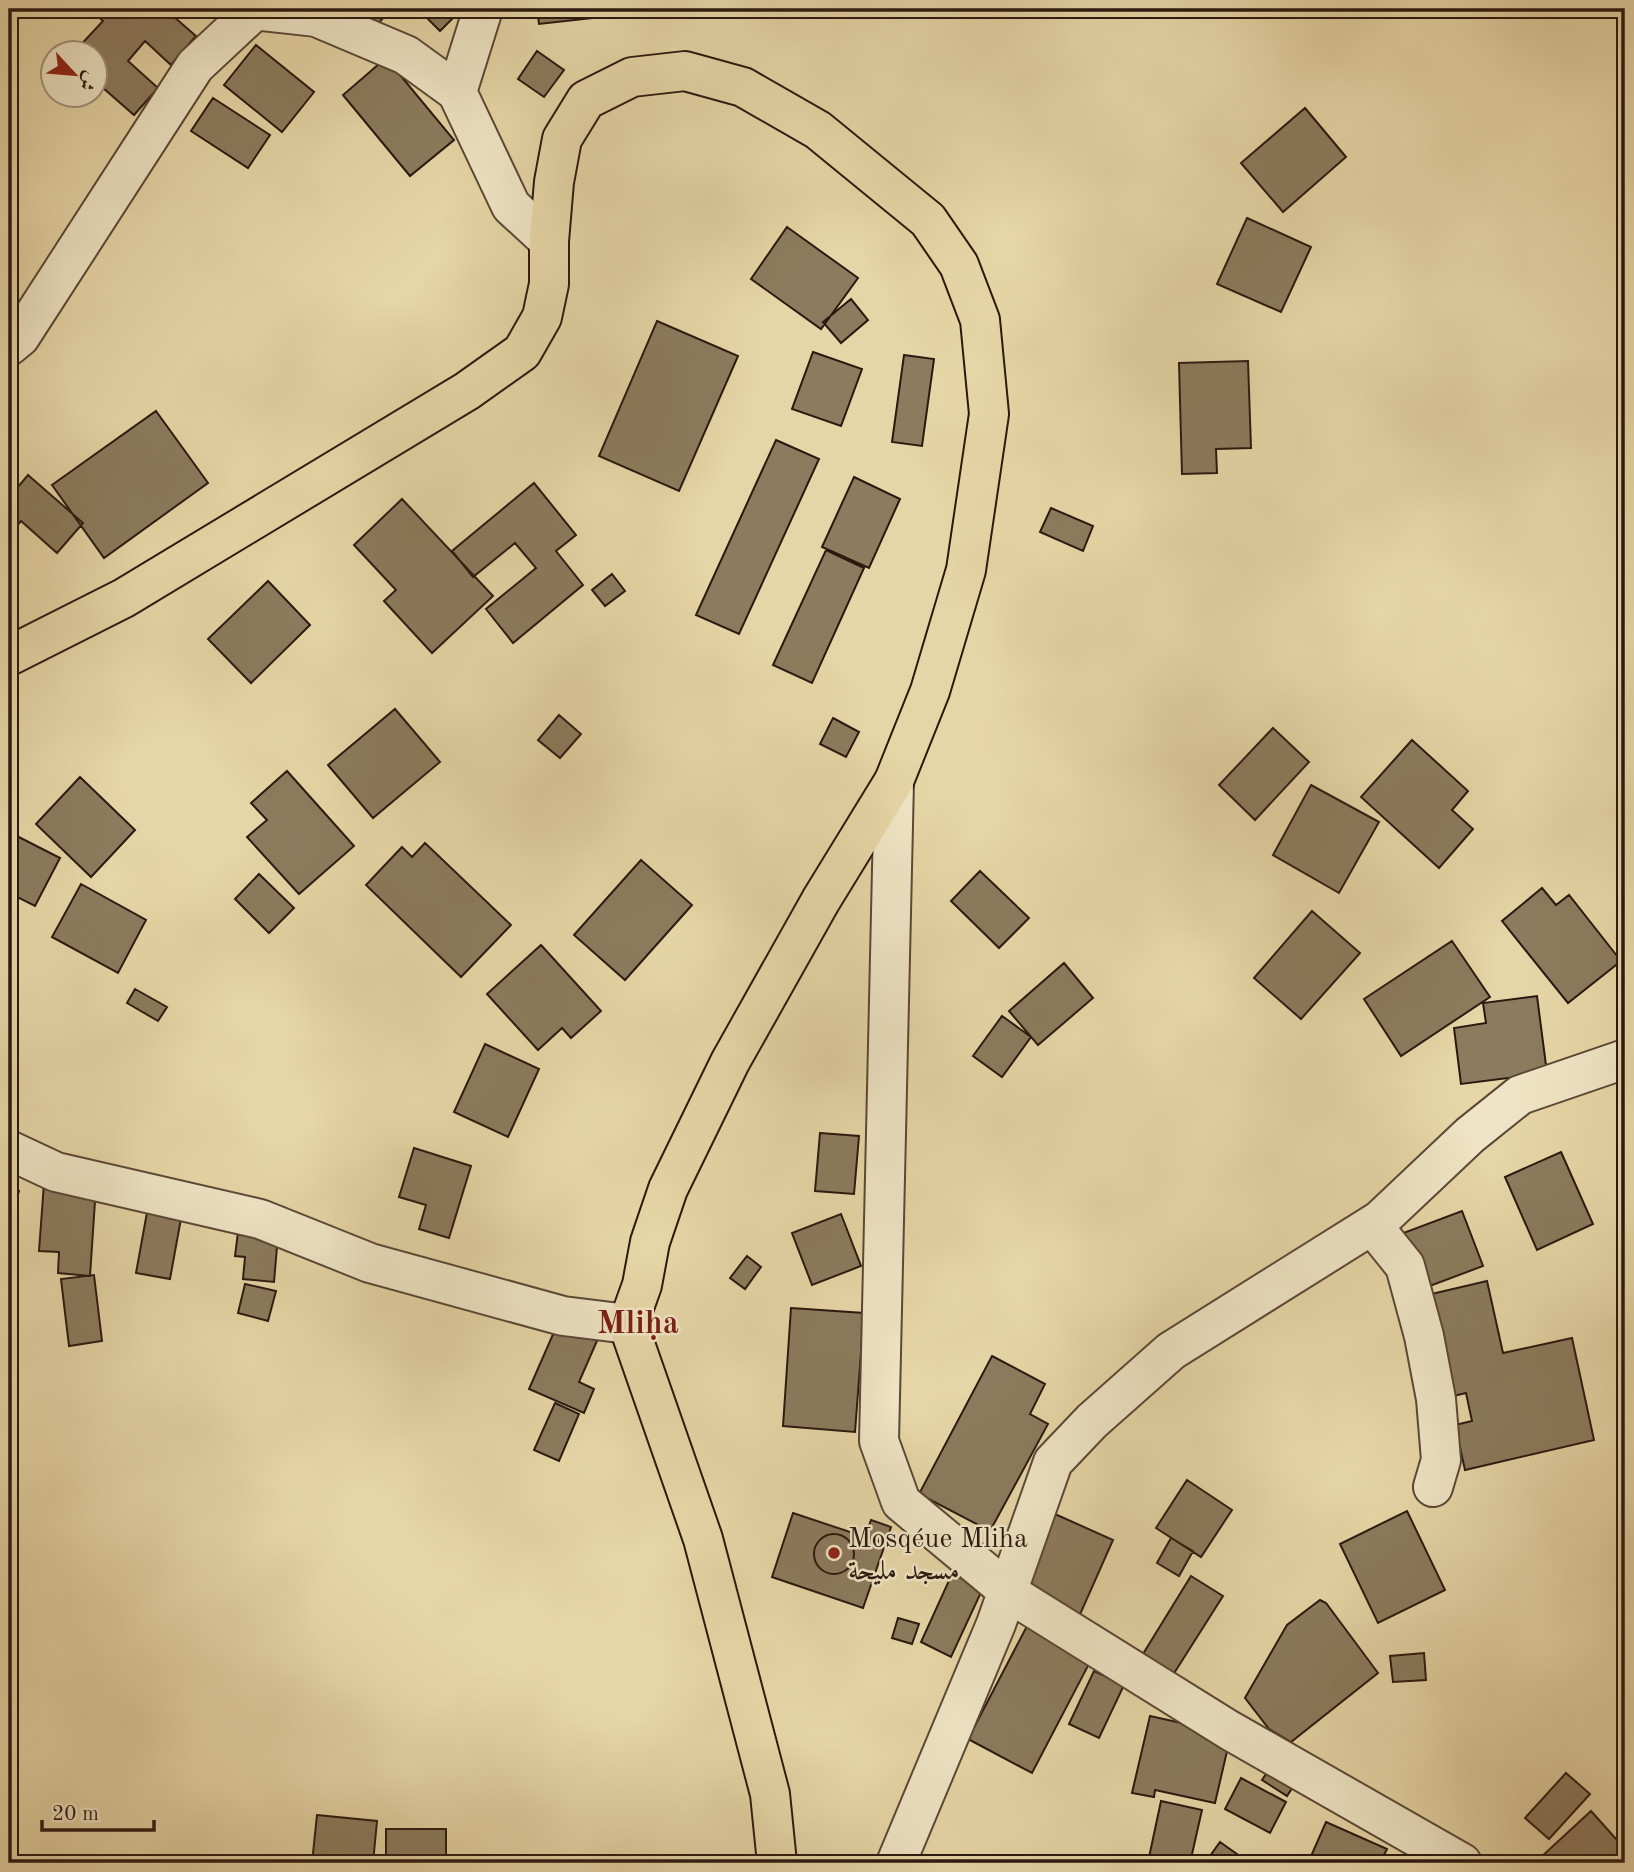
<svg xmlns="http://www.w3.org/2000/svg" width="1634" height="1872" font-family="'Old Standard TT',Amiri,serif">
<style>
.building{fill:#8c7b5e;stroke:#2b1910;stroke-width:2}
.lines{fill:none;stroke-linecap:round;stroke-linejoin:round}
.street-casing{stroke:#5a4836;stroke-width:42}
.primary-casing{stroke:#2b1910;stroke-width:42}
.street{stroke:#efe4c5;stroke-width:38}
.primary{stroke:#e6d5a6;stroke-width:38}
.poi-dot{fill:#8f2418;stroke:#efe4c5;stroke-width:2.5}
.labels{text-anchor:middle;stroke-width:5;stroke-linejoin:round;paint-order:stroke}
.poi-label{font-size:28px;fill:#2b1910;stroke:#efe4c5;text-anchor:start}
.quarter-label{font-size:32px;font-weight:bold;fill:#7a1f14;stroke:#efe4c5}
</style>
<rect width="100%" height="100%" fill="#e6d5a6"/>
<filter id="stains"><feTurbulence type="fractalNoise" baseFrequency=".00286" numOctaves="4"/><feColorMatrix values="0 0 0 0 .2 0 0 0 0 .09 0 0 0 0 .02 0 0 0 .5 -.17"/></filter>
<radialGradient id="worn" r=".72"><stop offset=".6" stop-color="#630" stop-opacity="0"/><stop offset="1" stop-color="#630" stop-opacity=".3"/></radialGradient>
<path class="building" d="M 89,9 L 165,9 L 196,36 L 171,65 L 145,41 L 128,61 L 158,88 L 134,115 L 94,80 L 94,52 L 74,52 L 103,21 Z
M 350,9 L 384,9 L 388,12 L 374,29 Z
M 418,9 L 462,9 L 440,31 Z
M 537,9 L 618,9 L 619,15 L 539,24 Z
M 256,45 L 314,92 L 282,132 L 224,85 Z
M 537,51 L 564,70 L 544,97 L 518,79 Z
M 386,58 L 454,140 L 410,176 L 343,95 Z
M 213,98 L 270,135 L 248,168 L 191,131 Z
M 1305,108 L 1346,157 L 1283,212 L 1241,163 Z
M 1247,218 L 1311,247 L 1281,312 L 1217,284 Z
M 787,227 L 858,278 L 821,329 L 751,279 Z
M 851,299 L 868,320 L 841,343 L 823,322 Z
M 657,321 L 738,356 L 679,491 L 599,456 Z
M 813,352 L 862,369 L 841,426 L 792,409 Z
M 904,355 L 934,359 L 922,446 L 892,442 Z
M 1248,361 L 1251,448 L 1216,449 L 1217,473 L 1182,474 L 1179,363 Z
M 156,411 L 208,483 L 104,558 L 52,485 Z
M 776,440 L 819,459 L 739,634 L 696,615 Z
M 28,475 L 83,523 L 57,553 L 21,521 L 9,535 L 9,490 L 13,493 Z
M 854,477 L 900,499 L 869,568 L 822,547 Z
M 534,483 L 576,535 L 556,551 L 583,585 L 513,643 L 486,609 L 536,568 L 515,543 L 473,577 L 452,551 Z
M 402,499 L 493,596 L 432,653 L 384,601 L 396,590 L 354,545 Z
M 1051,508 L 1093,526 L 1083,551 L 1040,532 Z
M 826,550 L 864,568 L 812,683 L 773,665 Z
M 612,574 L 625,591 L 605,606 L 592,590 Z
M 268,581 L 310,625 L 251,683 L 208,639 Z
M 395,709 L 440,762 L 373,818 L 328,765 Z
M 559,715 L 581,734 L 560,758 L 538,740 Z
M 833,718 L 859,732 L 846,757 L 820,744 Z
M 1273,728 L 1309,762 L 1255,820 L 1219,785 Z
M 1412,740 L 1468,791 L 1452,810 L 1473,829 L 1439,868 L 1361,797 Z
M 287,771 L 354,846 L 299,894 L 247,837 L 267,820 L 251,803 Z
M 80,777 L 135,830 L 91,877 L 36,824 Z
M 1311,785 L 1379,822 L 1339,893 L 1273,855 Z
M 9,832 L 60,858 L 35,906 L 9,893 Z
M 425,843 L 511,925 L 461,977 L 366,885 L 402,847 L 412,857 Z
M 641,860 L 692,905 L 625,980 L 574,935 Z
M 980,871 L 1029,918 L 999,948 L 951,901 Z
M 259,874 L 294,908 L 269,933 L 235,899 Z
M 81,884 L 146,920 L 118,973 L 52,937 Z
M 1542,888 L 1556,905 L 1569,895 L 1621,961 L 1568,1003 L 1502,921 Z
M 1312,911 L 1360,953 L 1301,1019 L 1254,978 Z
M 1452,941 L 1490,997 L 1401,1056 L 1364,999 Z
M 541,945 L 601,1011 L 571,1038 L 562,1028 L 538,1050 L 487,994 Z
M 1064,963 L 1093,998 L 1038,1045 L 1009,1011 Z
M 135,989 L 167,1007 L 158,1021 L 127,1003 Z
M 1537,996 L 1547,1073 L 1461,1084 L 1454,1028 L 1486,1023 L 1483,1003 Z
M 1002,1016 L 1031,1037 L 1002,1077 L 973,1056 Z
M 485,1044 L 539,1069 L 508,1137 L 454,1112 Z
M 820,1133 L 859,1136 L 854,1194 L 815,1191 Z
M 414,1148 L 471,1166 L 449,1238 L 419,1229 L 426,1205 L 399,1197 Z
M 1561,1152 L 1593,1224 L 1537,1250 L 1505,1177 Z
M 44,1183 L 96,1186 L 90,1276 L 58,1273 L 59,1252 L 39,1251 Z
M 9,1188 L 19,1191 L 9,1224 Z
M 148,1207 L 182,1213 L 170,1279 L 136,1273 Z
M 1462,1211 L 1483,1266 L 1419,1290 L 1398,1235 Z
M 841,1214 L 861,1266 L 812,1285 L 792,1233 Z
M 238,1232 L 278,1235 L 274,1282 L 243,1279 L 245,1257 L 235,1256 Z
M 747,1256 L 761,1267 L 745,1289 L 730,1278 Z
M 94,1275 L 102,1341 L 69,1346 L 61,1279 Z
M 1487,1281 L 1503,1353 L 1572,1338 L 1594,1440 L 1465,1470 L 1455,1425 L 1472,1421 L 1466,1393 L 1445,1398 L 1423,1296 Z
M 245,1284 L 276,1291 L 268,1321 L 238,1313 Z
M 791,1308 L 864,1313 L 855,1432 L 783,1426 Z
M 561,1316 L 600,1334 L 579,1382 L 594,1389 L 584,1413 L 529,1389 Z
M 992,1356 L 1045,1384 L 1030,1414 L 1048,1424 L 990,1531 L 919,1494 Z
M 555,1403 L 579,1414 L 559,1461 L 534,1450 Z
M 1187,1480 L 1232,1510 L 1201,1557 L 1156,1528 Z
M 1046,1510 L 1113,1540 L 1078,1619 L 1010,1589 Z
M 1407,1511 L 1445,1590 L 1378,1623 L 1340,1544 Z
M 793,1513 L 865,1537 L 871,1520 L 891,1527 L 863,1608 L 772,1577 Z
M 871,1520 L 891,1527 L 885,1543 L 865,1537 Z
M814 1554a20 20 0 1 1 40 0a20 20 0 1 1-40 0Z
M 1171,1538 L 1193,1551 L 1179,1576 L 1157,1563 Z
M 952,1574 L 983,1588 L 951,1657 L 921,1642 Z
M 1191,1576 L 1223,1596 L 1166,1686 L 1135,1667 Z
M 1320,1600 L 1326,1603 L 1378,1673 L 1291,1742 L 1269,1729 L 1245,1698 L 1287,1625 Z
M 898,1618 L 919,1624 L 912,1644 L 892,1638 Z
M 1027,1626 L 1091,1660 L 1032,1773 L 968,1739 Z
M 1424,1653 L 1426,1680 L 1393,1682 L 1390,1656 Z
M 1094,1671 L 1124,1685 L 1099,1738 L 1069,1724 Z
M 1150,1716 L 1231,1734 L 1215,1803 L 1155,1790 L 1154,1797 L 1132,1793 Z
M 1272,1765 L 1296,1782 L 1287,1796 L 1262,1780 Z
M 1566,1773 L 1590,1794 L 1549,1839 L 1525,1818 Z
M 1241,1778 L 1286,1802 L 1270,1833 L 1225,1809 Z
M 1161,1801 L 1202,1810 L 1190,1863 L 1148,1862 Z
M 1591,1811 L 1625,1849 L 1625,1863 L 1545,1863 L 1540,1858 Z
M 317,1815 L 377,1821 L 373,1863 L 312,1863 Z
M 1326,1822 L 1387,1849 L 1380,1863 L 1308,1863 Z
M 386,1829 L 446,1829 L 446,1863 L 386,1863 Z
M 1220,1842 L 1248,1862 L 1247,1863 L 1205,1863 Z"/>
<g class="lines">
<defs>
<path id="street" d="M 244,9 L 316,17 L 406,55 L 457,92
M 483,9 L 457,92 L 511,206 L 549,241
M 9,346 L 20,337 L 195,66 L 255,10
M 894,781 L 879,1441 L 901,1502 L 1014,1596 L 1229,1730 L 1462,1863
M 9,1150 L 56,1172 L 260,1219 L 370,1263 L 563,1316 L 628,1324
M 1372,1225 L 1405,1266 L 1424,1336 L 1436,1399 L 1441,1460 L 1433,1487
M 896,1863 L 996,1624 L 1053,1462 L 1092,1421 L 1171,1351 L 1380,1220 L 1470,1135 L 1520,1095 L 1625,1059"/>
<path id="primary" d="M 9,656 L 124,598 L 467,391 L 522,352 L 542,317 L 549,284 L 549,241 L 554,182 L 562,139 L 586,100 L 632,77 L 685,71 L 743,87 L 818,130 L 928,220 L 959,265 L 980,320 L 989,414 L 966,570 L 930,691 L 894,781 L 821,900 L 730,1062 L 668,1189 L 650,1242 L 642,1285 L 628,1324 L 703,1539 L 770,1794 L 777,1863"/>
</defs>
<use href="#street" class="street-casing"/>
<use href="#primary" class="primary-casing"/>
<use href="#street" class="street"/>
<use href="#primary" class="primary"/>
</g>
<circle class="poi-dot" cx="834" cy="1553" r="7"/>
<g class="labels">
<g class="poi-label">
<text x="848" y="1547">Mosqéue Mliha<tspan x="848" dy="32">مسجد مليحة</tspan></text>
</g>
<g class="quarter-label">
<text x="638" y="1333">Mliḥa</text>
</g>
</g>
<rect width="1634" height="1872" fill="none" stroke="#e6d5a6" stroke-width="35"/>
<rect x="10" y="10" width="1613" height="1851" fill="none" stroke="#2b1910" stroke-width="3.5"/>
<rect x="18" y="18" width="1599" height="1837" fill="none" stroke="#2b1910" stroke-width="2"/>
<g transform="translate(74 74) rotate(116)"><circle r="33" fill="#efe4c5" stroke="#a1937d" stroke-width="2"/>
<path d="M0-5L12 26L0 18L-12 26Z" fill="#8f2418"/>
<text y="-10" font-size="19" font-weight="bold" text-anchor="middle" fill="#2b1910">ش</text>
</g>
<path d="M42 1820v10h112v-10" fill="none" stroke="#2b1910" stroke-width="3.5"/>
<text x="52" y="1820" font-size="21" fill="#2b1910" stroke="#efe4c5" stroke-width="5" paint-order="stroke">20 m</text>
<rect width="100%" height="100%" filter="url(#stains)"/>
<rect width="100%" height="100%" fill="url(#worn)"/>
</svg>
